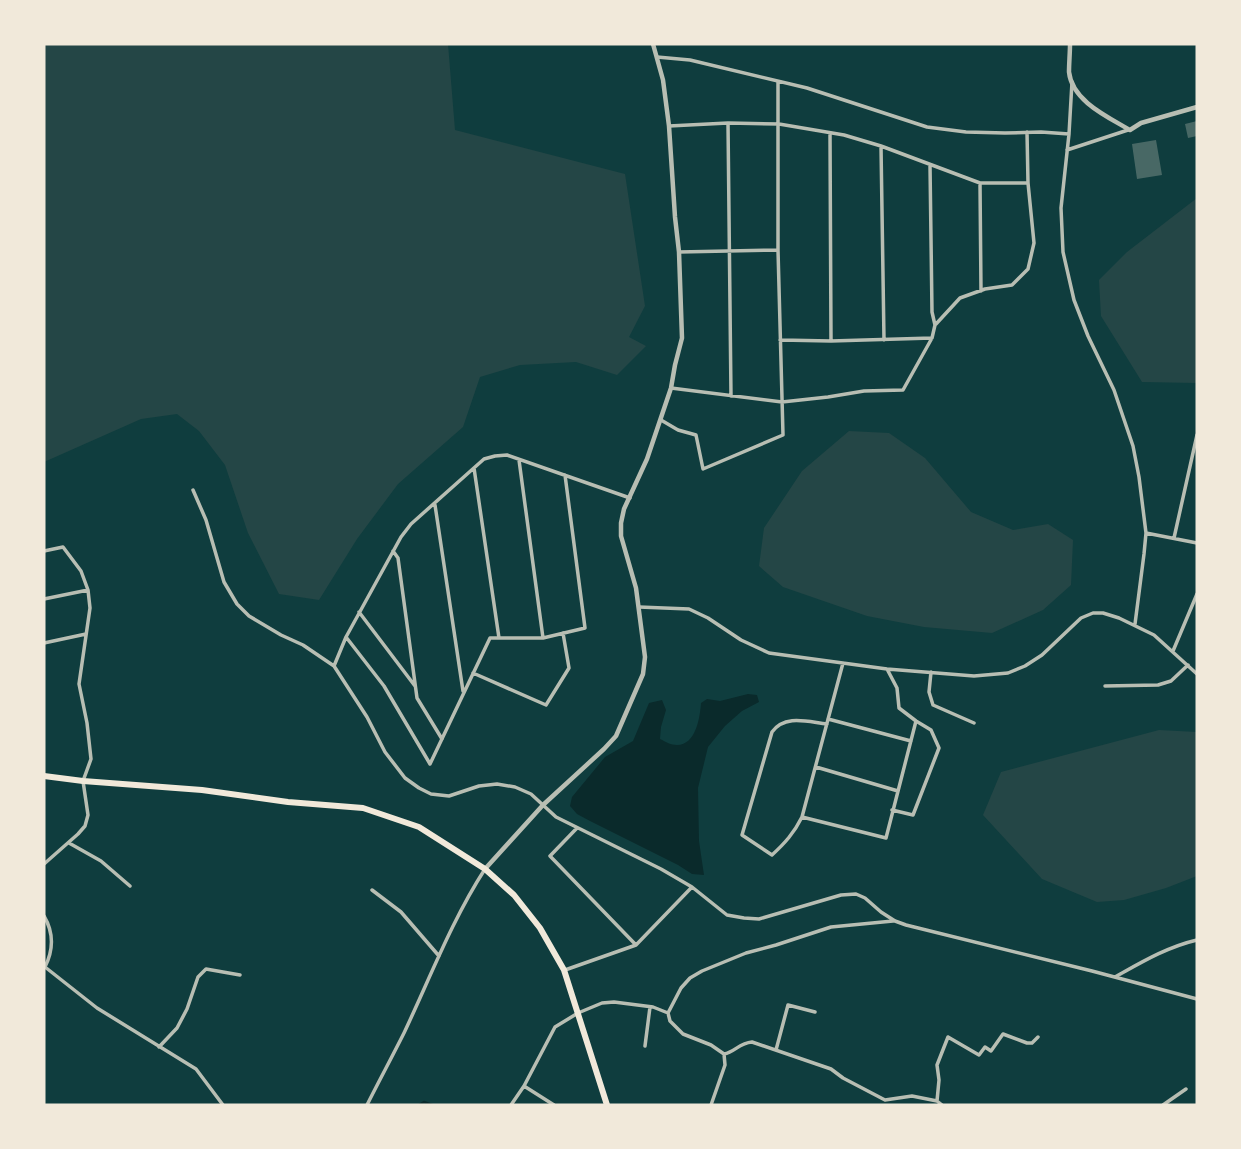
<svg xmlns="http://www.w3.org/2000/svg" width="1241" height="1149" font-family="'Space Grotesk',sans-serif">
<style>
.green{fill:#244646}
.water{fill:#0a2a2b}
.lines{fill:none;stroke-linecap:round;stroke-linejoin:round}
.stream{stroke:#0a2a2b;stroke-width:2.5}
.building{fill:#486865}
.minor{stroke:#b8beb3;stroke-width:3.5}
.tertiary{stroke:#b8beb3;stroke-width:4.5}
.primary{stroke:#f1e9da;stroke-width:6}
</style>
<rect width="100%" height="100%" fill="#0f3d3e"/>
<path class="green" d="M 44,44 L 448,44 L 455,130 L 625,174 L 645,306 L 629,337 L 646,346 L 617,375 L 576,362 L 520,365 L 480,377 L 463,427 L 398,484 L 357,539 L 319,600 L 279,594 L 248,533 L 225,465 L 199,431 L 177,414 L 141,419 L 44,462 Z
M 1197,198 L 1197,383 L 1142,382 L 1101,316 L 1099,280 L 1127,252 Z
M 849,431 L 889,433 L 925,458 L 971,512 L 1013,530 L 1048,524 L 1073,540 L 1071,585 L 1043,610 L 992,633 L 924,627 L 867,616 L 783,587 L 759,566 L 764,528 L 802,471 Z
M 1159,730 L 1197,732 L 1197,876 L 1166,888 L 1124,900 L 1097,902 L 1042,879 L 983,815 L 1001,772 Z"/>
<path class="water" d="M 748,694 L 757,695 L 759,702 L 742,711 L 725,726 L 708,747 L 698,788 L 699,841 L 704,875 L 692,874 L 678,865 L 590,821 L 577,814 L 570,806 L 572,797 L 605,757 L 633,741 L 649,703 L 662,700 L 666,710 L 661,727 L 660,739 C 666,742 671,745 677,745 C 696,745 700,717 701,703 L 707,699 L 720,701 Z"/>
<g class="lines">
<path class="stream" d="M 419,1105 L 424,1102 L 432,1105"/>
</g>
<path class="building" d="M 1197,121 L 1197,136 L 1188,138 L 1185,124 Z
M 1156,140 L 1162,175 L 1137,179 L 1132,144 Z"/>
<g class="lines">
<path class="minor" d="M 657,57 L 690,60 L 807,88 L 927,127 L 966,132 L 1005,133 L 1041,132 L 1069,134
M 1072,82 L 1069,134 L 1061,208 L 1063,252 L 1074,300 L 1088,336 L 1114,390 L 1133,446 L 1139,477 L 1146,533 L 1144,554 L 1135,624
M 728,123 L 731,396
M 669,126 L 728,123 L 779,124 L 844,135 L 881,146 L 980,183 L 1028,183
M 830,133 L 831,341
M 881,146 L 884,340
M 1067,150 L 1128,130
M 980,183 L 981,291
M 679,252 L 778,250
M 936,324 L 960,298 L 985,289 L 1012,285 L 1028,269 L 1034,243 L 1028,183 L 1027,132
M 780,340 L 831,341 L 932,338
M 671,388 L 782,402 L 828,397 L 864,391 L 903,390 L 932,338 L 935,325 L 932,312 L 930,165
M 661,420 L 678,430 L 696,435 L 703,469 L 783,435 L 778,250 L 778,82
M 519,460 L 543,638
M 474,468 L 499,638
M 193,490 L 206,520 L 224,582 L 237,604 L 249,616 L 281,635 L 303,645 L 334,666 L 367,717 L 385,752 L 405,778 L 419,788 L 431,794 L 449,796 L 479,786 L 497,784 L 515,787 L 531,794 L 556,817 L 661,869 L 692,887 L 727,915 L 744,918 L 759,919 L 841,895 L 856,894 L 865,898 L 881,912 L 895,921 L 906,925 L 1092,971 L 1197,999
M 435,505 L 463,691
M 1146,533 L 1197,543
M 1174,538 L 1197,435
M 44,551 L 63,547 L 81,571 L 88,590 L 90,608 L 79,684 L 87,723 L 91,759 L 83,781 L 88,815 L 85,826 L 78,834 L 44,864
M 393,551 L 398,558 L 417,698 L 442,739
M 44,599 L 88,590
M 639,607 L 689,609 L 708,618 L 741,640 L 769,653 L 887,669 L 974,676 L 1008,673 L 1025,666 L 1042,655 L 1081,618 L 1093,613 L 1103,613 L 1119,618 L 1154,635 L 1197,674
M 359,612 L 415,686
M 346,637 L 384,686 L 430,764 L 490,638 L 543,638 L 585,628 L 565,475
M 44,643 L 86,634
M 1173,651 L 1197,594
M 334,666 L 346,637 L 401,537 L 411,524 L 484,459 L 495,456 L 507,455 L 630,498
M 887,669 L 897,688 L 899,708 L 916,721 L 931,730 L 939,748 L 913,815 L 892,810
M 931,672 L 929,692 L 933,705 L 974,723
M 473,673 L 546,705 L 569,668 L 563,633
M 1105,686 L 1158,685 L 1171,681 L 1188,665
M 828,719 L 911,741
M 827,724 C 808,722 785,714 772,732 L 742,835 L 772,855 C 785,843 794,833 802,817 L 843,663
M 816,767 L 898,791
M 802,817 L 886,838 L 916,721
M 577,828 L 550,856 L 636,945
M 69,843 L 101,861 L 130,886
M 372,890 L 401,912 L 439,956
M 44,916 C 54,933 54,949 45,967
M 45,967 L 97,1008 L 196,1069 L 223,1105
M 565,970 L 636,945 L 692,887
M 1115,977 C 1142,962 1167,947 1197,940
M 645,1046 L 650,1007
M 159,1047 L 177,1028 L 187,1009 L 198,977 L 206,969 L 240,975
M 776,1050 L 788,1005 L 815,1012
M 724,1054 L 711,1045 L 683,1034 L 670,1021 L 668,1013 L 681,988 L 690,978 L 702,971 L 746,953 L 776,945 L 831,927 L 893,921
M 524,1086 L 554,1105
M 937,1101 L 939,1080 L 937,1065 L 948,1037 L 979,1055 L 985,1047 L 991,1051 L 1003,1034 L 1027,1043 L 1032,1043 L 1038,1037
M 367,1105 C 379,1081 392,1057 404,1033 C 430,978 452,920 485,869
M 511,1105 L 524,1086 L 555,1027 L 578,1013 L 602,1003 L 614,1002 L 653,1007 L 668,1013
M 711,1105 L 725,1065 L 724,1054 C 735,1052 739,1043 752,1042 L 831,1069 L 843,1078 L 885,1100 L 912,1096 L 937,1101 L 942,1105
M 1163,1105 L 1186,1089"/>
<path class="tertiary" d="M 1070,44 C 1070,53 1069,63 1069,72 C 1072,101 1108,117 1130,130 L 1141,123 L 1197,107
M 485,869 L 543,805 L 604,749 L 616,736 L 643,674 L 645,657 L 636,588 L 621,536 L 621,523 L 624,509 L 647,459 L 671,388 L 675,365 L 682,338 L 679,252 L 675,217 L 669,126 L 663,80 L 653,44"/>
<path class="primary" d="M 44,776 L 83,781 L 202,790 L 288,802 L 363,808 L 419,827 L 485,869 L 514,895 L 540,928 L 564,970 L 607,1105"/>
</g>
<rect width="1241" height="1149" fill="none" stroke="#f1e9da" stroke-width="91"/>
</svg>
